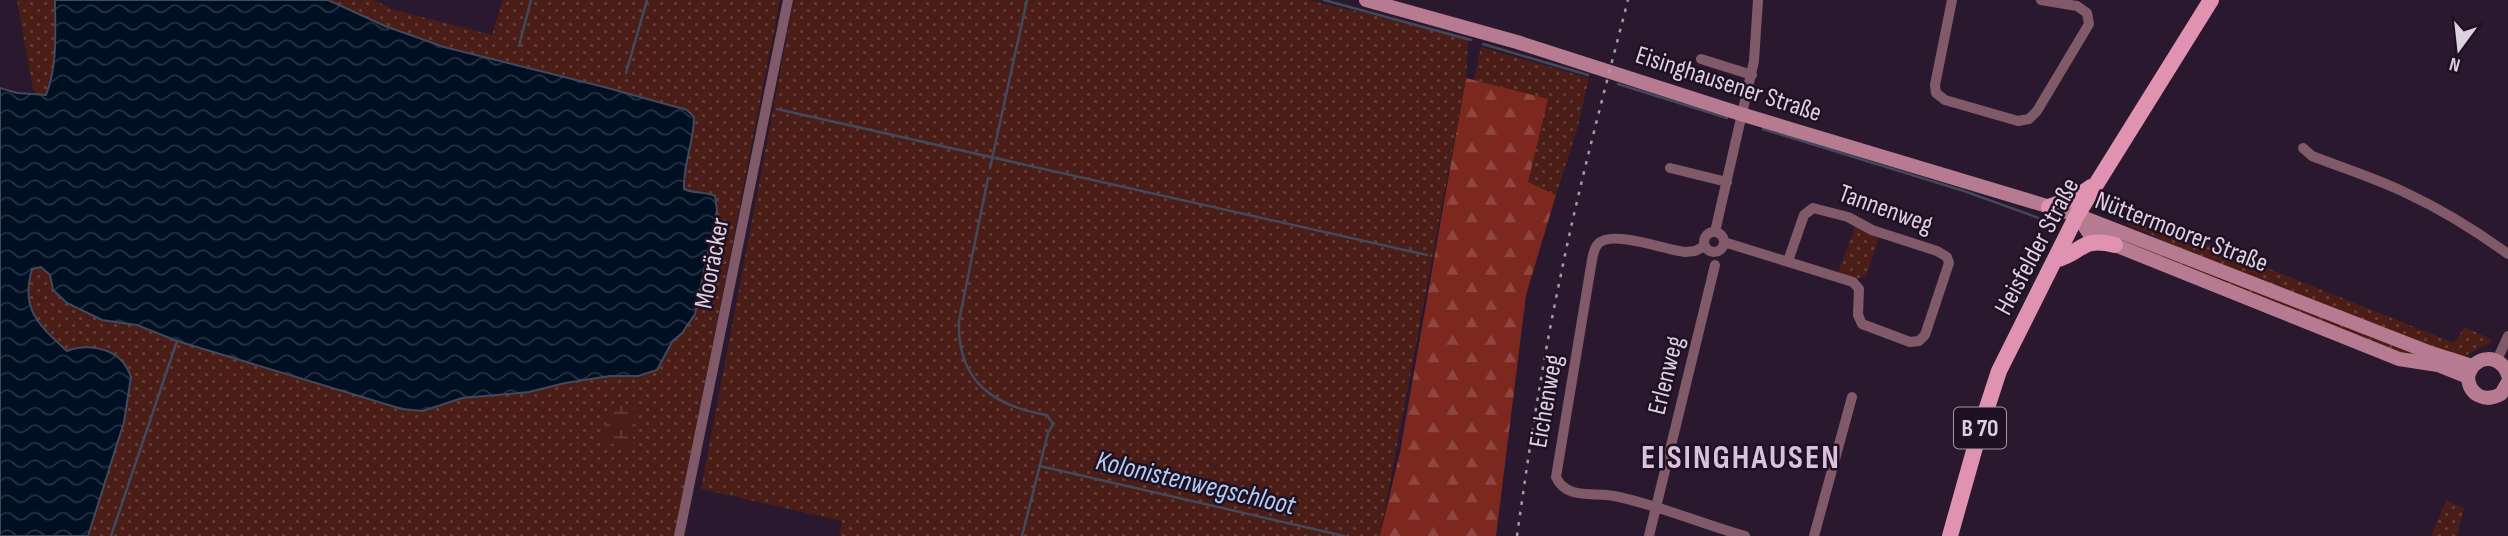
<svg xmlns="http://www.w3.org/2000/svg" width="2508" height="536" font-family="'Sofia Sans Condensed',sans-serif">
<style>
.grass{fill:url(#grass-dots)}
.forest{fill:url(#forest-firs)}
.wetland{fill:url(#wetland-marsh)}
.water{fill:url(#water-waves);stroke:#42495b;stroke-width:2}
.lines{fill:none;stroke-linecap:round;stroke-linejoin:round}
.stream{stroke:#42495b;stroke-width:2.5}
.street{stroke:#805a68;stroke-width:10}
.secondary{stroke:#b67a91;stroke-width:14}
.primary{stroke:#e092b1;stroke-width:16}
.rail{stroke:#a79aaa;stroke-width:2.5;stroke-dasharray:3.5 7;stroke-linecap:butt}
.labels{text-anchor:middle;stroke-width:5;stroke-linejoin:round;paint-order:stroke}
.shield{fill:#201024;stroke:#a497a7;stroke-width:2}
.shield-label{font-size:24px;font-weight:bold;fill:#dcd1df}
.street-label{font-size:26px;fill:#dcd1df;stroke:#201024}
.water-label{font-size:28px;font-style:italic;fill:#afd0f2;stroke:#201024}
.district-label{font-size:33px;font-weight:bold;letter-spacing:2px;fill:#d8c2dd;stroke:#201024}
</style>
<defs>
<pattern id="grass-dots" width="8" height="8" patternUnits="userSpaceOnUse" patternTransform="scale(1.75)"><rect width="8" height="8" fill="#4b1d17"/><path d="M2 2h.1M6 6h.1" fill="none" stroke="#643d38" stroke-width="1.8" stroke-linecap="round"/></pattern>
<pattern id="forest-firs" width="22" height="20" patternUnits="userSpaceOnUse" patternTransform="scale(1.75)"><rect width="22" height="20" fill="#7d281f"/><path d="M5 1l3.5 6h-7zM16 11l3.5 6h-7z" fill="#8f463f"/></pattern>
<pattern id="wetland-marsh" width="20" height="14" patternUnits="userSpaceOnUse" patternTransform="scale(1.75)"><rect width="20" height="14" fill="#4b1d17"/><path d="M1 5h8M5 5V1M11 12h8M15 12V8" fill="none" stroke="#643d38"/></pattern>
<pattern id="water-waves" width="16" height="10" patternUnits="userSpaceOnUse" patternTransform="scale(1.75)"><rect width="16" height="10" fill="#000f22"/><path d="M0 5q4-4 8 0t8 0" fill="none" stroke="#253142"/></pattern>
</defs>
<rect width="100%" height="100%" fill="#2a192e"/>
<path class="grass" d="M 17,0 L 55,0 C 55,32 58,65 46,95 L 37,95 L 33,89 Z
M 328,0 L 374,0 L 391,9 L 492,35 L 503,0 L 780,0 L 675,536 L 88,536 L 124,422 L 131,377 L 81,345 L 67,351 C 37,324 21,312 32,269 L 41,267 L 50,275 L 53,290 L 102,320 L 137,325 L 177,341 L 402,409 L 423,411 L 462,398 L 529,392 L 565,383 L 610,376 L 638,376 L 657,370 L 672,342 L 682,333 L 705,191 L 692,193 L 684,189 C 684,164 694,142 693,117 L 687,110 L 604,87 L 444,47 L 385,26 Z
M 794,0 L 1307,0 L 1382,17 L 1468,40 L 1466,78 L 1380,536 L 839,536 L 842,521 L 701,489 Z
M 1481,47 L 1589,78 L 1578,126 L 1556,195 L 1527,182 L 1547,100 L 1474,80 Z
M 2130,213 L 2454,343 L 2465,327 L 2492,340 L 2490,343 L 2459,359 L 2178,251 L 2152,235 L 2126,224 Z
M 1855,227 L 1879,237 L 1866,276 L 1856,279 L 1838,273 Z
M 2123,238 L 2432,357 L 2407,358 L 2121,244 Z
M 2446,501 L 2464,508 L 2457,536 L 2431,536 Z"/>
<path class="forest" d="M 1466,78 L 1548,99 L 1528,182 L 1556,195 L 1526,295 L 1496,536 L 1380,536 L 1400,452 Z"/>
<path class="wetland" d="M 620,403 L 635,409 L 636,425 L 631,447 L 622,448 L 605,441 L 601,432 Z"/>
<path class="water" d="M 55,0 L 328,0 L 385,26 L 444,47 L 604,87 L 687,110 L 694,117 C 694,142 683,164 684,189 C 694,194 704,191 715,196 L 717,210 L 695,314 L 682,333 L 672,342 L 657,370 L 638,376 L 610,376 L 565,383 L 529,392 L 462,398 L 423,411 L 402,409 L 177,341 L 137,325 L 102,320 L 67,303 L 53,290 L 50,275 L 41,267 L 32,269 C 20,310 39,325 67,351 C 84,344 109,347 122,361 C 126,365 129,372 131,377 L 124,422 L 88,536 L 0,536 L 0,88 L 17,93 L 46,95 C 58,65 55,31 55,0 Z"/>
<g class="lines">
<path class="stream" d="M 1324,0 L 1471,40
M 1483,44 L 1588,75
M 519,46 L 531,0
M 626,73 L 647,0
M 1618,84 L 1727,118
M 777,109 L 1427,255
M 1763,129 L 1964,191 L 2036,217 L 2048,224
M 990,168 L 1027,0
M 988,178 L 959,321 C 957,380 992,406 1047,415 L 1053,424 L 1048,433 L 1022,536
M 1040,466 L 1344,536
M 111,536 L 177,341"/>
<path class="street" d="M 1952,0 L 1935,85 L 1936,93 L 1945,100 L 2018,121 L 2029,119 L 2037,111 L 2089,24 L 2087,13 L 2077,6 L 2041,0
M 1701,59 L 1752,75
M 2303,148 L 2312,156 C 2343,168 2375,178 2404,192 C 2441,209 2475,230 2508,254
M 1670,168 L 1727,182
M 1715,232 L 1754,61 L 1758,0
M1704 242a10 10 0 1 1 20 0a10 10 0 1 1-20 0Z
M 1724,242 L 1853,282 L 1859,289 L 1858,315 L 1862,324 L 1910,342 L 1919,341 L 1925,335 L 1949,263 L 1947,257 L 1937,251 L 1872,230 L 1848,217 L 1813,208 L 1804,215 L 1788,261
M 1705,246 L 1695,251 L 1685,252 C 1666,250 1611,229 1598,244 C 1594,248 1593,255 1592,260 L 1556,477 C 1566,500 1594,492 1614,496 C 1659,505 1701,524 1745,536
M 2497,360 L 2508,336
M 679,536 L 788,0
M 1649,536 L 1715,265
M 1814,536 L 1852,397"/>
<path class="secondary" d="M 1366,0 L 1517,42 L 1744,115 L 2077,215 L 2431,353 L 2472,366
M 2077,215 L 2089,233 L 2115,245 L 2399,359 L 2438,365 L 2468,377
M 2508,375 C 2501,353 2473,354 2468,377 C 2469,395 2485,403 2501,394 L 2508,382"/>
<path class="primary" d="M 2049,207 L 2078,196 L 2091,187
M 2055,260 C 2084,253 2079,236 2115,245
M 1950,536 L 1981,426 L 1999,371 L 2077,215 L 2211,0"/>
<path class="rail" d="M 1517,536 C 1529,450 1542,364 1560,279 C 1579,185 1604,93 1628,0"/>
</g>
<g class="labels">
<rect class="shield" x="1954" y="407.5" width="52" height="41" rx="5"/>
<g class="shield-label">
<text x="1980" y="436">B 70</text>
</g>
<g class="street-label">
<text transform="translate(1729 83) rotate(18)" y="9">Eisinghausener Straße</text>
<text transform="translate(1886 208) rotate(20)" y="9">Tannenweg</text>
<text transform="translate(2182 231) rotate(21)" y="9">Nüttermoorer Straße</text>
<text transform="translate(2036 246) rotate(-62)" y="9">Heisfelder Straße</text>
<text transform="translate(711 263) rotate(-79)" y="9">Mooräcker</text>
<text transform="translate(1665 375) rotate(-76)" y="9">Erlenweg</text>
<text transform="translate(1545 401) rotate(-80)" y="9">Eichenweg</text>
</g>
<g class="water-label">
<text transform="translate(1196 482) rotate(13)" y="10">Kolonistenwegschloot</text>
</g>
<g class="district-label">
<text x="1741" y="468">EISINGHAUSEN</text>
</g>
</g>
<g transform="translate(2459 49) rotate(195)" stroke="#201024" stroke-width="5" paint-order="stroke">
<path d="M0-5L12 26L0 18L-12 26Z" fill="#dcd1df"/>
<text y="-10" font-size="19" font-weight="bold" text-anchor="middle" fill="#dcd1df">N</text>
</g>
</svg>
